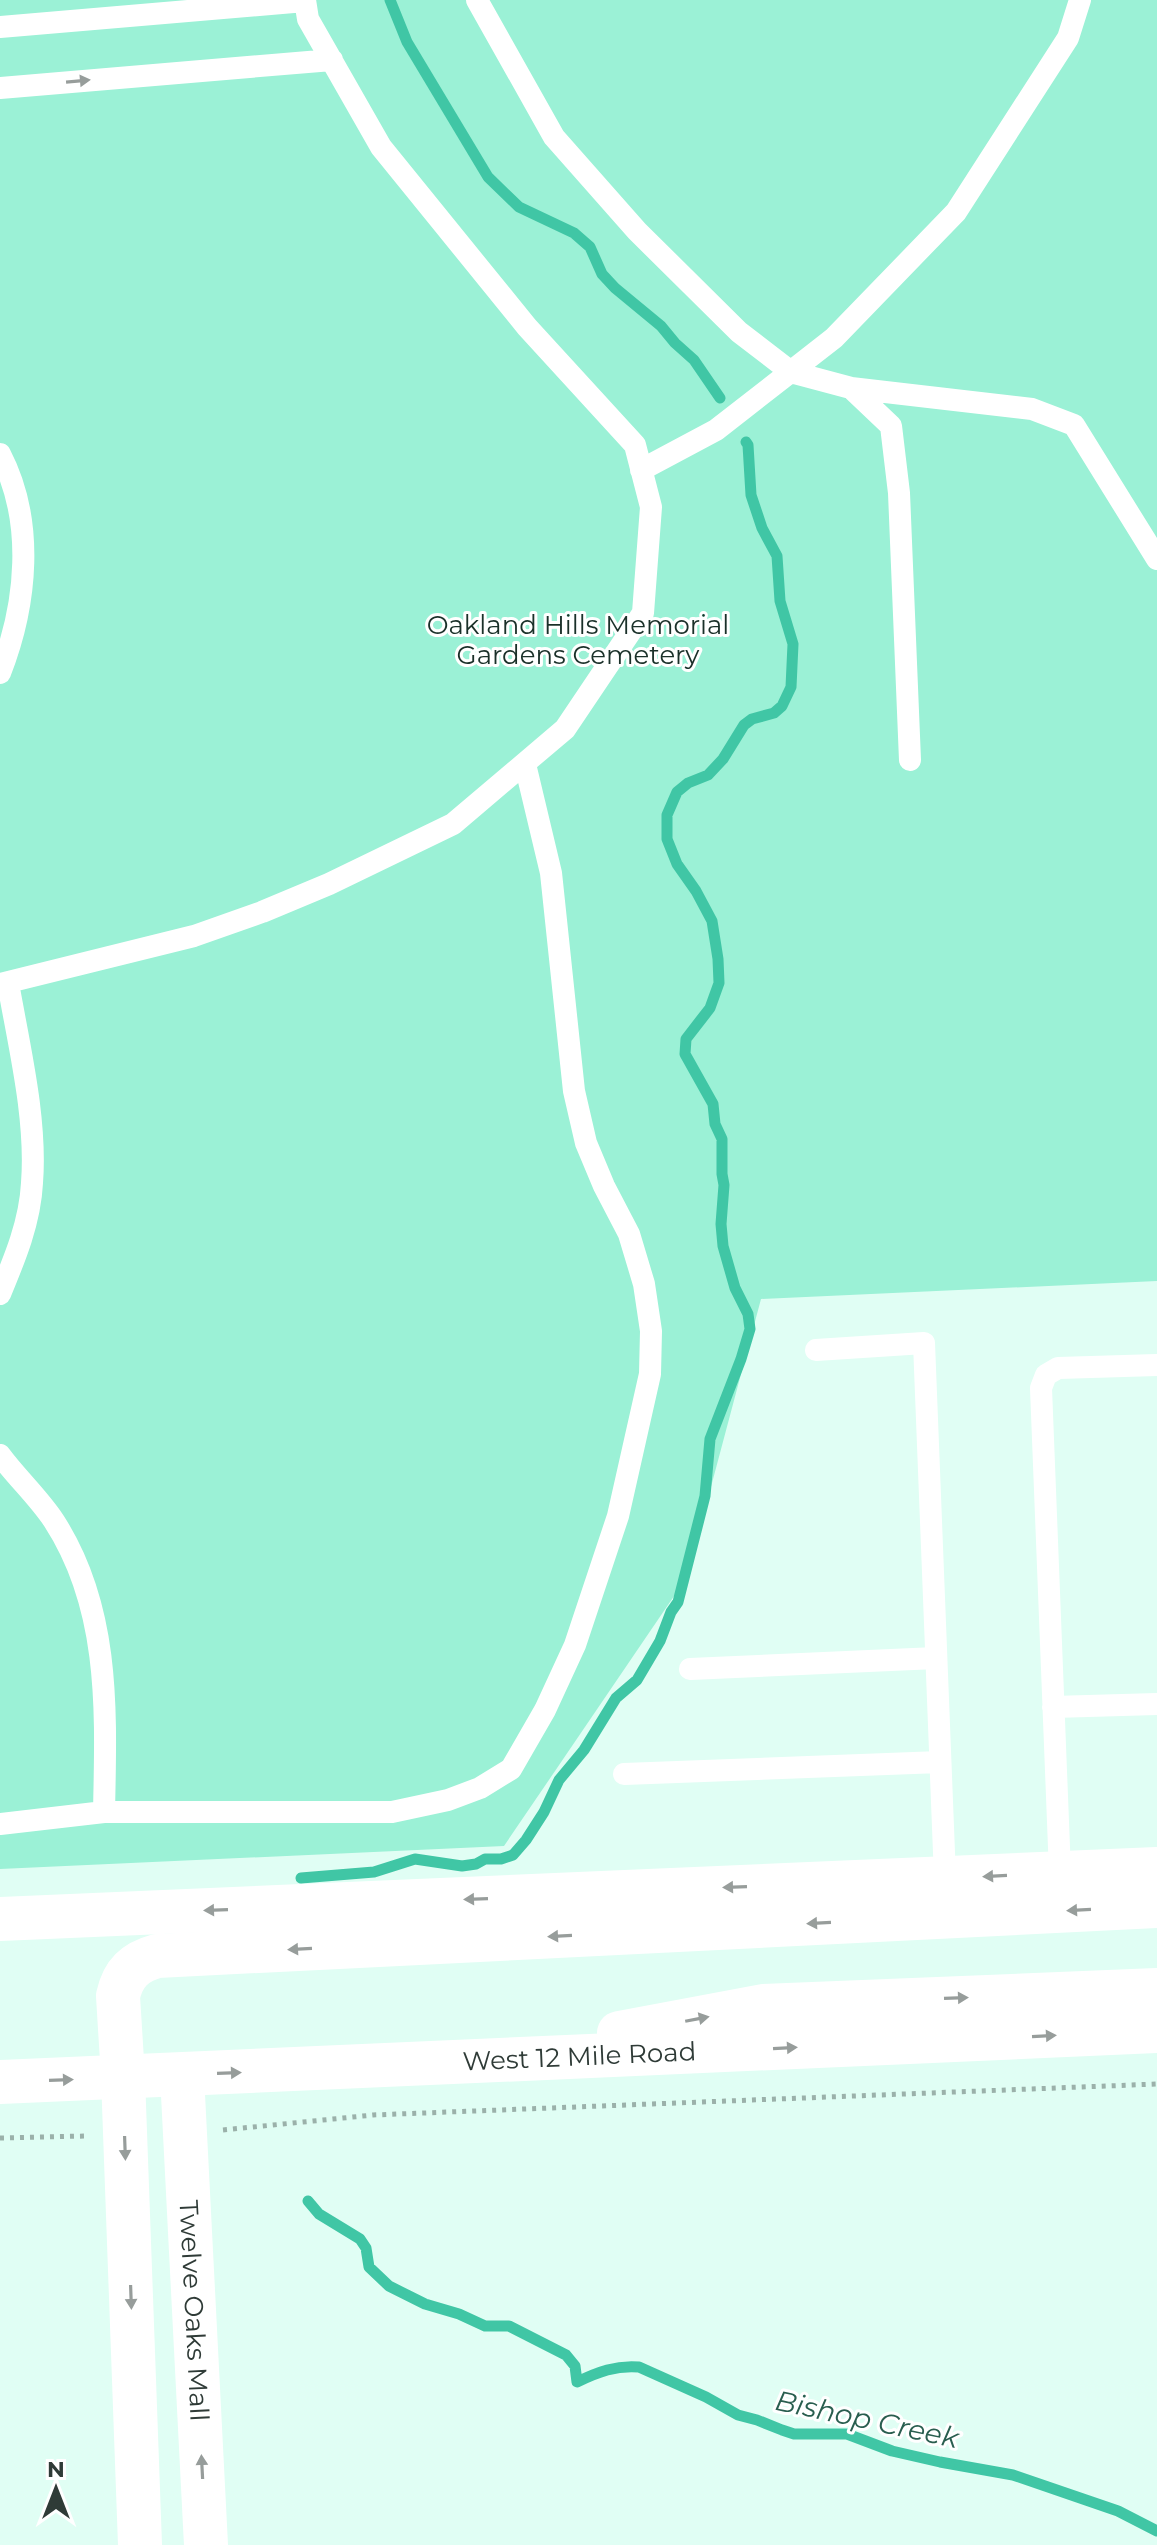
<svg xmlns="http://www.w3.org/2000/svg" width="1157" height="2545" font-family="Montserrat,sans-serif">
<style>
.green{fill:#9bf1d6}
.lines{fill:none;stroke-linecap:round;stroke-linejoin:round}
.stream{stroke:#40c6a5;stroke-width:11}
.path{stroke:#9bb1aa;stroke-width:5;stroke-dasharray:4 6;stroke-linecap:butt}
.lane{stroke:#fff;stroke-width:22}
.street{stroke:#fff;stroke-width:44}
.secondary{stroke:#fff;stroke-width:44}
.oneway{fill:#979d9b}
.labels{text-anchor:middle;stroke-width:6;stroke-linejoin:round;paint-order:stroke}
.park-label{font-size:26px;fill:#1a3029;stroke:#fff}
.street-label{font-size:26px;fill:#2f3b37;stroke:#fff}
.water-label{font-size:28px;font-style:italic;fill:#295e4f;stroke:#fff}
</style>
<rect width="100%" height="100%" fill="#e0fef4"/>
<path class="green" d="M 0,0 L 1157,0 L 1157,1281 L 761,1299 L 687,1577 L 504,1846 L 0,1869 Z"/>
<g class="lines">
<path class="stream" d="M 390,0 L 407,42 L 488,177 L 519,207 L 574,233 L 590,247 L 602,274 L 615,288 L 661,326 L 675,343 L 694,360 L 720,398
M 301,1878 L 374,1872 L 415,1859 L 462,1866 L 476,1864 L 485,1859 L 501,1859 L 513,1855 L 526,1840 L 544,1812 L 559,1780 L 584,1750 L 616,1698 L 637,1680 L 660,1641 L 671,1612 L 678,1602 L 705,1496 L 710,1439 L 741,1359 L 750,1329 L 748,1314 L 735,1288 L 723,1246 L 721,1224 L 724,1185 L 722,1174 L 722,1139 L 715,1124 L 713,1104 L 685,1054 L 686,1039 L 710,1008 L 719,983 L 718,959 L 712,921 L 696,891 L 677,864 L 667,839 L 667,815 L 677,792 L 688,783 L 708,775 L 723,759 L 744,725 L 752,719 L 774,713 L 782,706 L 791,687 L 793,644 L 780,601 L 777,556 L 762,528 L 751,495 L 748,445 L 746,442
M 308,2201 L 319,2214 L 360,2239 L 366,2248 L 369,2267 L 389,2286 L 425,2304 L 459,2314 L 485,2326 L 509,2326 L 566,2355 L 575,2366 L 577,2382 C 598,2372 616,2365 639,2367 L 706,2397 L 738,2415 L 757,2420 L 782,2430 L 794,2434 L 847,2434 L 892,2451 L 940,2462 L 1013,2475 L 1118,2511 L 1157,2531"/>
<path class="path" d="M 223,2130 L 373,2115 L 1157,2084
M 0,2138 L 86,2136"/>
<path class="lane" d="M 477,0 L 554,137 L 637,231 L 739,332 L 791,372 L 851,388 L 891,426 L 899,493 L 910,760
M 0,27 L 305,1
M 0,88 L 332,60
M 851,388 L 1032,409 L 1074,425 L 1157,559
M 0,454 C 35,521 27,604 0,673
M 641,470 L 716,430 L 834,338 L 956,212 L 1068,38 L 1080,0
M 0,984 L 194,936 L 262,912 L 329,884 L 453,824 L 565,729 L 643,613 L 651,507 L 635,445 L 527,327 L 381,147 L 308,19 L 305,0
M 0,1294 C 15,1258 30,1222 32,1183 C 37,1119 19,1046 8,983
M 816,1350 L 924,1343 L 945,1878
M 0,1455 C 17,1478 39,1498 54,1521 C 111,1609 106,1713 104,1812 L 0,1824
M 690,1669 L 936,1658
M 1053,1707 L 1157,1704
M 624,1774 L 940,1762
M 104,1812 L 392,1812 L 448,1800 L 480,1788 L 511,1769 L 545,1710 L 575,1645 L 618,1516 L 650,1374 L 651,1331 L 644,1284 L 629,1234 L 604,1186 L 586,1143 L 574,1091 L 551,873 L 525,764
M 1060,1873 L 1041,1388 L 1046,1375 L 1058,1368 L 1157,1365"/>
<g class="street">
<path id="s1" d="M 182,2075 L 206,2545"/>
<path d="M 123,2077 L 140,2545"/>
</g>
<g class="secondary">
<path d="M 0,1919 L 1157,1869"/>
<path d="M 619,2033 L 763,2006 L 1157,1990"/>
<path d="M 123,2077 L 118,1996 C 123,1973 135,1962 157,1956 L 1157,1906"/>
<path id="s2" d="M 0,2082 L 1157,2031"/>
</g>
</g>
<defs><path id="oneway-solid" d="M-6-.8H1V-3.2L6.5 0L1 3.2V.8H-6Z" transform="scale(2)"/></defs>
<g class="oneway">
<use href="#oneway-solid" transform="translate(78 81) rotate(-5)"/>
<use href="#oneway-solid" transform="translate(995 1876) rotate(177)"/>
<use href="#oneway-solid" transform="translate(735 1887) rotate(178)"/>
<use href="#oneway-solid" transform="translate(476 1899) rotate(178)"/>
<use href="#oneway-solid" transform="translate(216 1910) rotate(178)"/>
<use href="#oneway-solid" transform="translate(1079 1910) rotate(177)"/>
<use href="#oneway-solid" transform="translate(819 1923) rotate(177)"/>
<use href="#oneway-solid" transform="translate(560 1936) rotate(177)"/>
<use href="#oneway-solid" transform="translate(300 1949) rotate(177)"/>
<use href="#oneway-solid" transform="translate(956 1998) rotate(-2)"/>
<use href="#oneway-solid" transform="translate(697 2019) rotate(-11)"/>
<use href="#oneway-solid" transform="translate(1044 2036) rotate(-3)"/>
<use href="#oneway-solid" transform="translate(785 2048) rotate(-3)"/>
<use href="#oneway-solid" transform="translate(229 2073) rotate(-2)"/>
<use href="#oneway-solid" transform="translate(61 2080) rotate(-2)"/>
<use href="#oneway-solid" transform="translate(125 2148) rotate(88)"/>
<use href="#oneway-solid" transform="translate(131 2297) rotate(88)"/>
<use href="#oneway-solid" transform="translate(202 2467) rotate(-93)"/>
</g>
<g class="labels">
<g class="park-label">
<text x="578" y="634">Oakland Hills Memorial<tspan x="578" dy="30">Gardens Cemetery</tspan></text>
</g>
<g class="street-label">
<text dy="9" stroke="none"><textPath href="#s2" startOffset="580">West 12 Mile Road</textPath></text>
<text dy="9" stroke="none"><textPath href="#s1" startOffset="236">Twelve Oaks Mall</textPath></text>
</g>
<g class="water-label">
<text transform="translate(867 2419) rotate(12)" y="10">Bishop Creek</text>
</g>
</g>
<g transform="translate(56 2489)" stroke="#ffffff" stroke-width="6" paint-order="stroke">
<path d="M0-6L14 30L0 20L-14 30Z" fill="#2f3b37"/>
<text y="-12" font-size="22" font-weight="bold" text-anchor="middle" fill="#2f3b37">N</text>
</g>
</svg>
